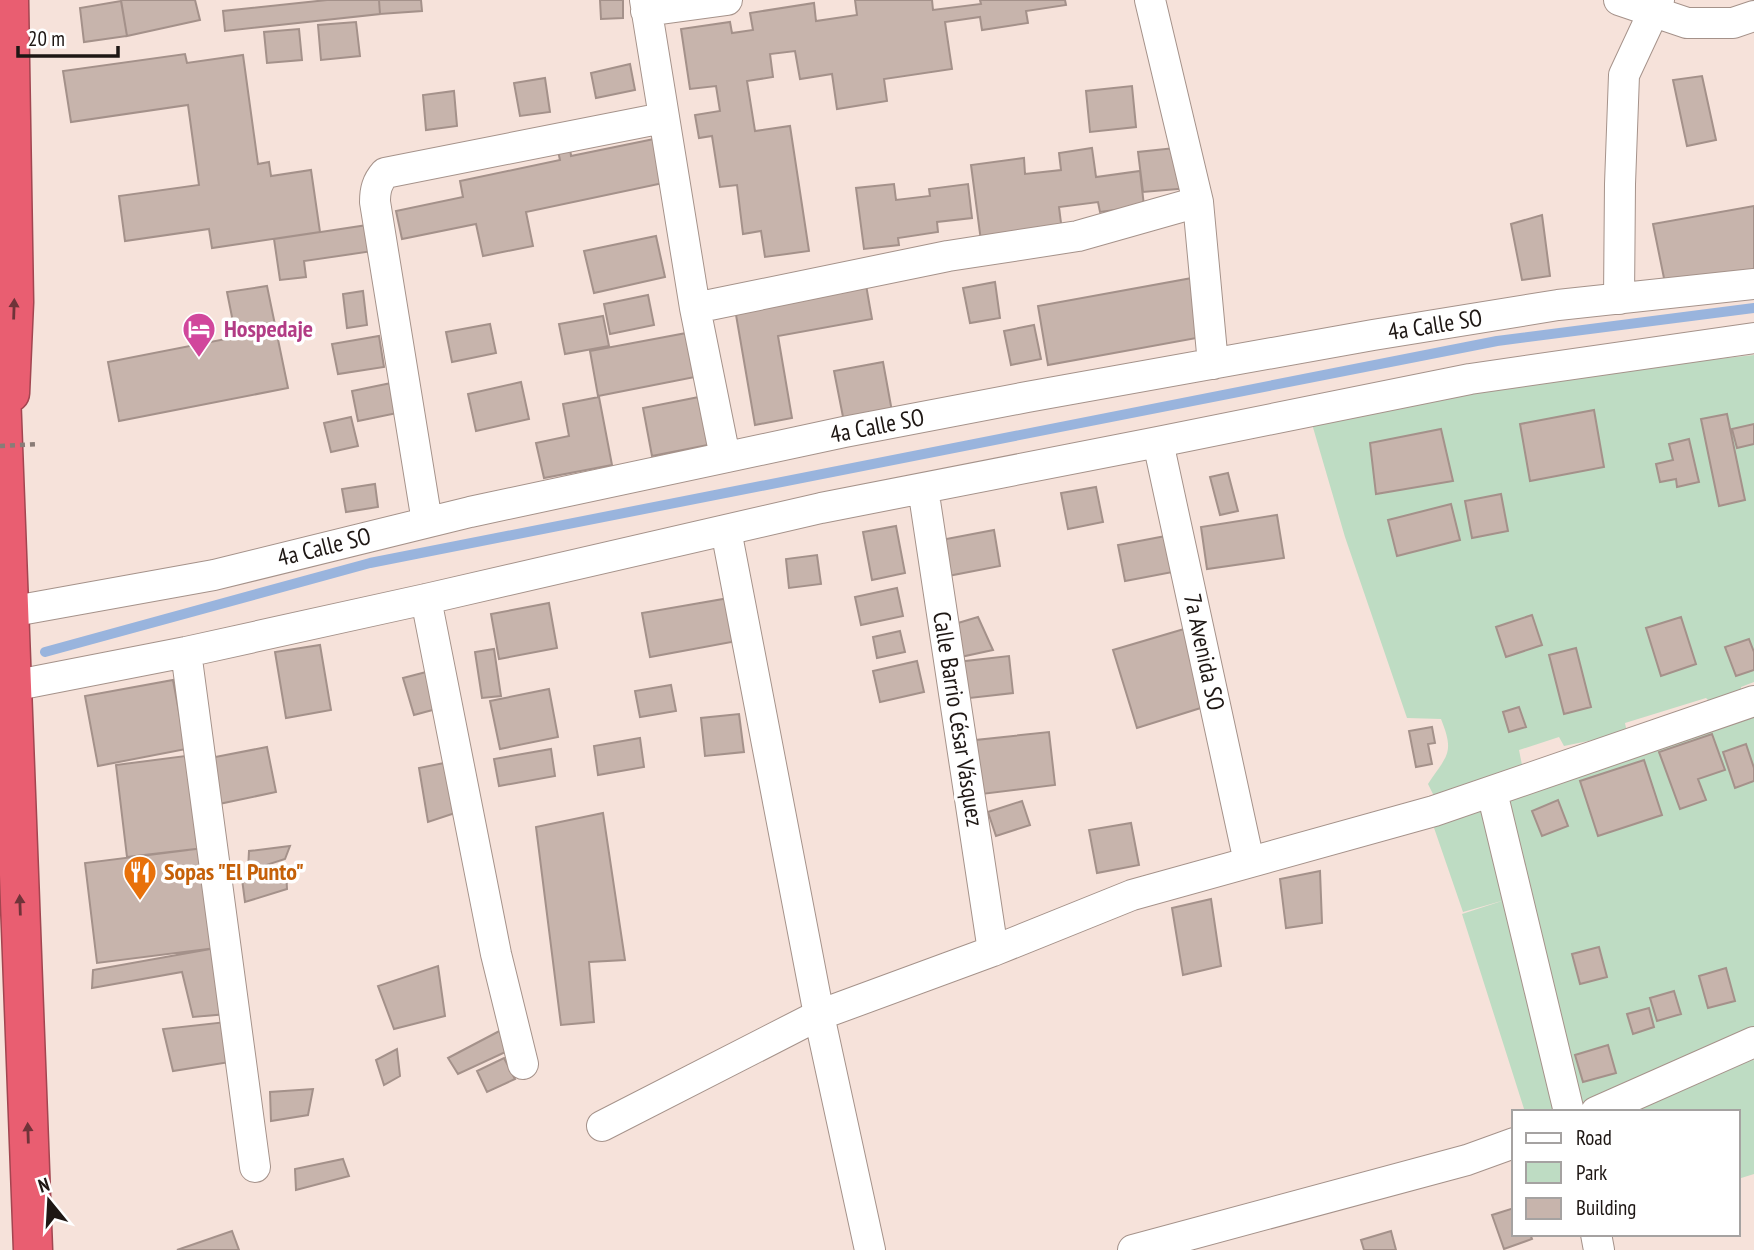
<svg xmlns="http://www.w3.org/2000/svg" width="1754" height="1250" font-family="'PT Sans Narrow',sans-serif">
<style>
.green{fill:#bedcc3}
.lines{fill:none;stroke-linecap:round;stroke-linejoin:round}
.stream{stroke:#99b4dd;stroke-width:10}
.building{fill:#c7b4ac;stroke:#a4918a;stroke-width:2}
.street-casing{stroke:#a5928a;stroke-width:32}
.highway-casing{stroke:#a24550;stroke-width:41}
.street{stroke:#fff;stroke-width:30}
.highway{stroke:#e95e71;stroke-width:38}
.path-bridge{stroke:#8a7c77;stroke-width:4.5;stroke-dasharray:5 5;stroke-linecap:butt}
.oneway{fill:#6f3339}
.labels{text-anchor:middle;stroke-width:7;stroke-linejoin:round;paint-order:stroke}
.street-label{font-size:24px;fill:#1e1714;stroke:#fff}
.hotel-label{font-size:24px;font-weight:bold;fill:#b23c85;stroke:#fff;text-anchor:start}
.food-label{font-size:24px;font-weight:bold;fill:#c56008;stroke:#fff;text-anchor:start}
</style>
<rect width="100%" height="100%" fill="#f6e2da"/>
<path class="green" d="M 1754,355 L 1754,682 L 1741,687 L 1741,695 L 1712,704 L 1706,698 L 1625,723 L 1627,733 L 1564,746 L 1559,737 L 1519,750 L 1523,770 L 1434,796 L 1428,784 C 1447,755 1455,754 1441,719 L 1407,718 L 1345,537 L 1312,424 L 1481,390 L 1644,367 Z
M 1754,712 L 1754,1031 L 1580,1106 L 1506,798 Z
M 1488,804 L 1565,1112 L 1525,1112 L 1462,914 L 1505,900 L 1463,912 L 1432,822 Z
M 1747,1047 L 1754,1061 L 1754,1174 L 1738,1179 L 1738,1112 L 1607,1112 Z"/>
<g class="lines">
<path class="stream" d="M 45,652 L 370,563 L 1497,341 L 1754,308"/>
</g>
<path class="building" d="M 121,0 L 195,0 L 200,20 L 127,36 Z
M 327,0 L 379,0 L 380,14 L 225,31 L 223,11 Z
M 379,0 L 421,0 L 422,11 L 380,14 Z
M 600,0 L 623,0 L 623,18 L 601,19 Z
M 855,0 L 932,0 L 933,10 L 981,4 L 980,0 L 1065,0 L 1066,5 L 1026,11 L 1028,23 L 982,30 L 980,17 L 945,22 L 952,69 L 884,79 L 887,101 L 837,109 L 832,74 L 800,79 L 795,51 L 770,54 L 773,77 L 747,81 L 755,131 L 790,126 L 809,251 L 765,257 L 761,231 L 743,234 L 737,185 L 720,187 L 712,136 L 699,138 L 695,115 L 720,111 L 716,86 L 690,89 L 681,29 L 730,22 L 732,33 L 753,30 L 750,13 L 814,3 L 816,21 L 857,15 Z
M 121,1 L 127,36 L 84,42 L 80,8 Z
M 356,22 L 360,56 L 321,60 L 318,25 Z
M 299,29 L 302,60 L 267,63 L 264,32 Z
M 185,54 L 187,63 L 243,55 L 258,164 L 269,162 L 271,176 L 311,170 L 320,232 L 212,248 L 209,229 L 125,241 L 119,196 L 199,185 L 188,105 L 71,122 L 63,71 Z
M 630,64 L 635,90 L 596,98 L 591,73 Z
M 1702,76 L 1716,140 L 1687,146 L 1673,80 Z
M 545,78 L 550,112 L 520,116 L 514,83 Z
M 1132,86 L 1136,127 L 1090,132 L 1086,91 Z
M 454,91 L 457,126 L 426,130 L 423,95 Z
M 659,138 L 668,182 L 526,212 L 533,246 L 483,256 L 476,224 L 402,239 L 396,211 L 463,197 L 460,181 L 560,160 L 558,151 L 570,148 L 571,156 Z
M 1184,147 L 1189,188 L 1143,192 L 1138,152 Z
M 1092,148 L 1096,177 L 1140,171 L 1144,206 L 1100,212 L 1098,202 L 1059,207 L 1062,231 L 981,241 L 971,165 L 1024,158 L 1025,174 L 1061,170 L 1059,153 Z
M 894,184 L 896,200 L 930,196 L 929,189 L 968,184 L 972,218 L 937,222 L 938,232 L 898,238 L 899,245 L 864,249 L 856,188 Z
M 1754,206 L 1754,270 L 1665,283 L 1653,224 Z
M 1542,215 L 1550,276 L 1522,280 L 1511,224 Z
M 374,224 L 373,251 L 304,261 L 306,277 L 280,280 L 274,239 Z
M 656,236 L 665,277 L 594,293 L 584,251 Z
M 1192,278 L 1202,337 L 1048,365 L 1038,306 Z
M 995,282 L 1000,318 L 970,323 L 963,288 Z
M 866,285 L 872,319 L 778,336 L 792,418 L 755,425 L 735,309 Z
M 267,286 L 288,388 L 119,421 L 108,362 L 236,337 L 227,292 Z
M 363,291 L 367,325 L 347,328 L 343,294 Z
M 648,295 L 654,325 L 610,334 L 604,304 Z
M 603,316 L 609,346 L 565,354 L 559,324 Z
M 490,324 L 496,353 L 452,362 L 446,332 Z
M 1034,325 L 1041,359 L 1011,365 L 1004,331 Z
M 697,331 L 705,375 L 598,396 L 590,351 Z
M 379,336 L 384,367 L 338,374 L 332,344 Z
M 883,362 L 893,417 L 845,427 L 834,371 Z
M 396,382 L 402,412 L 358,421 L 352,391 Z
M 521,382 L 529,419 L 476,431 L 468,394 Z
M 709,395 L 718,443 L 652,456 L 643,408 Z
M 599,397 L 612,465 L 544,478 L 536,443 L 569,436 L 563,404 Z
M 1594,410 L 1604,467 L 1530,481 L 1520,424 Z
M 1727,414 L 1745,500 L 1719,506 L 1701,419 Z
M 351,417 L 358,446 L 331,452 L 324,423 Z
M 1754,424 L 1754,444 L 1737,448 L 1732,429 Z
M 1441,429 L 1453,481 L 1376,494 L 1370,443 Z
M 1689,439 L 1699,482 L 1677,487 L 1676,479 L 1660,482 L 1656,464 L 1673,460 L 1669,444 Z
M 1228,473 L 1238,511 L 1220,515 L 1210,477 Z
M 375,484 L 378,507 L 346,512 L 342,489 Z
M 1096,487 L 1103,522 L 1068,529 L 1061,493 Z
M 1501,494 L 1508,531 L 1472,538 L 1465,501 Z
M 1451,504 L 1460,540 L 1397,556 L 1388,520 Z
M 1277,515 L 1284,558 L 1207,569 L 1201,527 Z
M 896,526 L 905,573 L 872,580 L 863,532 Z
M 994,530 L 1000,566 L 948,576 L 941,540 Z
M 1171,535 L 1178,571 L 1125,581 L 1118,545 Z
M 817,555 L 821,584 L 789,588 L 786,559 Z
M 897,588 L 903,616 L 861,625 L 855,597 Z
M 729,598 L 737,641 L 650,657 L 642,613 Z
M 549,603 L 557,648 L 499,659 L 491,614 Z
M 1532,615 L 1542,645 L 1506,657 L 1496,627 Z
M 978,617 L 993,650 L 956,658 L 948,626 Z
M 1681,617 L 1696,664 L 1661,676 L 1646,628 Z
M 1184,629 L 1207,706 L 1137,728 L 1113,650 Z
M 900,631 L 905,652 L 877,658 L 873,637 Z
M 1749,639 L 1754,652 L 1754,670 L 1736,676 L 1725,647 Z
M 320,645 L 331,710 L 286,718 L 275,652 Z
M 1576,648 L 1591,707 L 1564,714 L 1549,655 Z
M 494,649 L 501,696 L 482,698 L 475,652 Z
M 1009,656 L 1013,693 L 961,699 L 957,662 Z
M 917,661 L 924,692 L 880,702 L 873,671 Z
M 430,671 L 440,708 L 414,715 L 403,678 Z
M 173,680 L 186,749 L 98,766 L 85,696 Z
M 671,685 L 676,711 L 640,717 L 635,691 Z
M 549,689 L 558,737 L 500,749 L 490,701 Z
M 1519,707 L 1526,727 L 1509,732 L 1503,712 Z
M 739,714 L 744,752 L 705,756 L 701,718 Z
M 1432,727 L 1435,743 L 1428,744 L 1432,764 L 1416,767 L 1409,731 Z
M 1049,732 L 1055,785 L 982,794 L 976,740 Z
M 1712,734 L 1725,770 L 1698,779 L 1706,800 L 1680,809 L 1659,752 Z
M 640,738 L 644,767 L 598,775 L 594,746 Z
M 1746,744 L 1754,768 L 1754,781 L 1735,788 L 1723,752 Z
M 267,747 L 276,792 L 219,804 L 210,758 Z
M 551,749 L 555,776 L 499,786 L 494,759 Z
M 193,755 L 204,848 L 127,857 L 116,765 Z
M 1644,760 L 1662,815 L 1598,836 L 1580,781 Z
M 449,762 L 458,812 L 428,822 L 419,768 Z
M 1558,800 L 1568,826 L 1542,836 L 1532,811 Z
M 1022,801 L 1030,825 L 996,836 L 988,812 Z
M 603,813 L 625,960 L 589,962 L 594,1022 L 561,1025 L 536,827 Z
M 1131,823 L 1139,865 L 1097,873 L 1089,830 Z
M 290,846 L 285,859 L 248,871 L 249,851 Z
M 204,848 L 216,948 L 97,963 L 85,863 Z
M 286,869 L 287,889 L 245,902 L 242,879 Z
M 1320,871 L 1322,923 L 1286,928 L 1280,879 Z
M 1211,899 L 1221,966 L 1183,975 L 1172,908 Z
M 1599,947 L 1607,977 L 1580,984 L 1572,954 Z
M 216,948 L 227,1014 L 193,1017 L 182,972 L 92,988 L 93,970 Z
M 438,966 L 445,1016 L 394,1029 L 378,986 Z
M 1726,968 L 1735,1001 L 1708,1008 L 1699,976 Z
M 1674,991 L 1681,1014 L 1657,1021 L 1650,998 Z
M 1649,1008 L 1654,1027 L 1633,1034 L 1627,1014 Z
M 226,1022 L 230,1062 L 173,1071 L 163,1029 Z
M 507,1027 L 514,1048 L 458,1074 L 448,1058 Z
M 1608,1045 L 1616,1073 L 1583,1082 L 1575,1055 Z
M 397,1049 L 400,1076 L 384,1085 L 376,1060 Z
M 504,1058 L 515,1079 L 487,1092 L 477,1071 Z
M 313,1089 L 308,1115 L 271,1121 L 270,1092 Z
M 343,1159 L 349,1176 L 296,1190 L 295,1169 Z
M 1514,1208 L 1514,1234 L 1530,1234 L 1532,1239 L 1504,1249 L 1492,1215 Z
M 232,1231 L 239,1250 L 177,1250 Z
M 1391,1231 L 1396,1250 L 1364,1250 L 1361,1240 Z"/>
<g class="lines">
<defs>
<path id="street" d="M 645,0 L 695,308 L 725,457
M 1150,0 L 1198,202 L 1213,364
M 1619,0 L 1687,23 L 1733,23 L 1754,16
M 646,11 L 727,0
M 1619,299 L 1620,184 L 1624,75 L 1659,0
M 695,308 L 948,256 L 1078,236 L 1198,202
M 1158,442 L 1249,862
M 923,488 L 993,951
M 427,522 L 375,202 C 375,190 377,182 385,173 L 663,118
M 726,530 L 819,1015 L 870,1250
M 426,599 L 496,954 L 523,1064
M 9,612 L 214,575 L 470,512 L 844,432 L 1027,397 L 1373,335 L 1558,305 L 1754,284
M 186,652 L 255,1167
M 12,686 L 186,652 L 426,599 L 821,508 L 1158,442 L 1470,379 L 1754,338
M 1492,792 L 1569,1112
M 1596,1112 L 1754,1042
M 602,1126 L 819,1015 L 993,951 L 1132,895 L 1434,811 L 1754,701
M 1596,1234 L 1599,1250
M 1133,1250 L 1467,1160 L 1514,1143"/>
<path id="highway" d="M 9,0 L 14,302 L 10,393
M 0,365 L 33,1250"/>
</defs>
<use href="#street" class="street-casing"/>
<use href="#highway" class="highway-casing"/>
<use href="#street" class="street"/>
<use href="#highway" class="highway"/>
<path class="path-bridge" d="M 0,446 L 39,444"/>
</g>
<defs><path id="oneway-solid" d="M-6-.8H1V-3.2L6.5 0L1 3.2V.8H-6Z" transform="scale(1.75)"/></defs>
<g class="oneway">
<use href="#oneway-solid" transform="translate(14 309) rotate(-88)"/>
<use href="#oneway-solid" transform="translate(20 905) rotate(-92)"/>
<use href="#oneway-solid" transform="translate(28 1133) rotate(-92)"/>
</g>
<defs>
<symbol id="hotel-pin" viewBox="-11 -11 22 30"><path d="M0 17L-7.5 6A9.5 9.5 0 1 1 7.5 6Z" fill="#d1479c" stroke="#fff"/><path d="M-6-4.5h1.5V1H6V5H4.5V3h-9V5H-6ZM-4 0a1.8 1.8 0 1 1 3.6 0ZM.5 0V-2.5h3Q6-2.5 6 0Z" fill="#fff"/></symbol>
<symbol id="restaurant-pin" viewBox="-11 -11 22 30"><path d="M0 17L-7.5 6A9.5 9.5 0 1 1 7.5 6Z" fill="#e8710a" stroke="#fff"/><path d="M-5-6h1v4h1v-4h1v4h1v-4h1v5L-1.5 .5V6h-2V.5L-5-1ZM5-6V6H3V1.5H1.5Q1.5-4 5-6Z" fill="#fff"/></symbol>
</defs>
<g fill-rule="evenodd">
<use href="#hotel-pin" x="180" y="310" width="38" height="52"/>
<use href="#restaurant-pin" x="121" y="853" width="38" height="52"/>
</g>
<g class="labels">
<g class="street-label">
<text transform="translate(1435 325) rotate(-9)" y="8">4a Calle SO</text>
<text transform="translate(877 426) rotate(-11)" y="8">4a Calle SO</text>
<text transform="translate(324 547) rotate(-14)" y="8">4a Calle SO</text>
<text transform="translate(1204 652) rotate(78)" y="8">7a Avenida SO</text>
<text transform="translate(958 719) rotate(81)" y="8">Calle Barrio César Vásquez</text>
</g>
<g class="hotel-label">
<text x="224" y="337">Hospedaje</text>
</g>
<g class="food-label">
<text x="164" y="880">Sopas "El Punto"</text>
</g>
</g>
<rect x="1512" y="1110" width="228" height="126" fill="#ffffff" stroke="#a5a2a1" stroke-width="2"/>
<rect x="1526" y="1133" width="35" height="10" fill="#ffffff" stroke="#a5a2a1" stroke-width="2"/>
<text x="1576" y="1145" font-size="21" fill="#1e1714">Road</text>
<rect x="1526" y="1162" width="35" height="21" fill="#bedcc3" stroke="#a5a2a1" stroke-width="2"/>
<text x="1576" y="1180" font-size="21" fill="#1e1714">Park</text>
<rect x="1526" y="1198" width="35" height="21" fill="#c7b4ac" stroke="#a5a2a1" stroke-width="2"/>
<text x="1576" y="1215" font-size="21" fill="#1e1714">Building</text>
<g transform="translate(49 1201) rotate(342)" stroke="#ffffff" stroke-width="5" paint-order="stroke">
<path d="M0-5L12 26L0 18L-12 26Z" fill="#1e1714"/>
<text y="-10" font-size="19" font-weight="bold" text-anchor="middle" fill="#1e1714">N</text>
</g>
<path d="M18 46v10h100v-10" fill="none" stroke="#1e1714" stroke-width="3.5"/>
<text x="28" y="46" font-size="21" fill="#1e1714" stroke="#ffffff" stroke-width="5" paint-order="stroke">20 m</text>
</svg>
